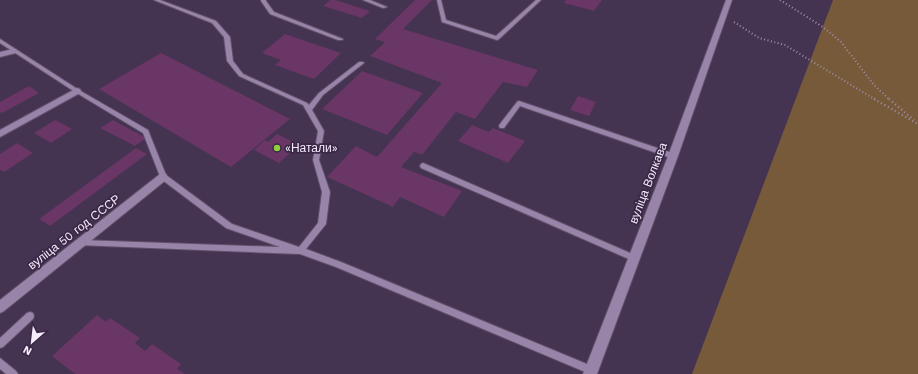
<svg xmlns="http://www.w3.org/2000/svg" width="918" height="374" font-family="'Work Sans',sans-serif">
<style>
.green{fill:#775a39}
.building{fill:#693665}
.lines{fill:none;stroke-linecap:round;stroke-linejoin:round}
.service-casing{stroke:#60516a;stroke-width:2}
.minor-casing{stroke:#60516a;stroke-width:2}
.tertiary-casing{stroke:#60516a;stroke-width:2}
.path-far1{stroke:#9e90a8;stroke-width:2;stroke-dasharray:1 2.5;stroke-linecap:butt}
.path{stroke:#9e90a8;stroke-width:2.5;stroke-dasharray:1 3;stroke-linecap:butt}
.service{fill:#9984a9;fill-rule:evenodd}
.minor{fill:#9984a9;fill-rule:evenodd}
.tertiary{fill:#9984a9;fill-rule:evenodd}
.poi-dot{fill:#90cd41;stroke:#3b2847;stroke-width:1.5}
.labels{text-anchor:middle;stroke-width:3.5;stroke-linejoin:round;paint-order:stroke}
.poi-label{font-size:12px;fill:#f5ecfc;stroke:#3b2847;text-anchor:start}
.street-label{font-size:12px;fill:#f5ecfc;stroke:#3b2847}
</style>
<rect width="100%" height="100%" fill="#453352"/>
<path class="green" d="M 833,0 L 918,0 L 918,374 L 692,374 Z"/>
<path class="building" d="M 330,0 L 335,0 L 370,11 L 362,18 L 323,6 Z
M 415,0 L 432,0 L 403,29 L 538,70 L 527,87 L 503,82 L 475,119 L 456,112 L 422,155 L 414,152 L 401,167 L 462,191 L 444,217 L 400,197 L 393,207 L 327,177 L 356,146 L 377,157 L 442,83 L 370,56 L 385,42 L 375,39 Z
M 566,0 L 602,0 L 594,11 L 564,3 Z
M 285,34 L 341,53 L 314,79 L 275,65 L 281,60 L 262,53 Z
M 161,53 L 290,119 L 231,167 L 99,89 Z
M 362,71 L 423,93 L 387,135 L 322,109 Z
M 29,86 L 39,93 L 2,113 L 0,112 L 0,102 Z
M 578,96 L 596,102 L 589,116 L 570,110 Z
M 55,120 L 72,129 L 51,143 L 34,133 Z
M 113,120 L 146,138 L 135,146 L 100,128 Z
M 472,125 L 489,132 L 493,128 L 525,141 L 508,163 L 458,141 Z
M 277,134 L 299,145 L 279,163 L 254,150 L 265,140 L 268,142 Z
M 17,143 L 33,153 L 4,172 L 0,170 L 0,154 Z
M 136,148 L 147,154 L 50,226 L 39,219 Z
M 97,315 L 106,322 L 110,318 L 140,338 L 135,343 L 145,351 L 152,344 L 181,364 L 177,369 L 185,374 L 75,374 L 52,356 Z"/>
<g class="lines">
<defs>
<path id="service" d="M 154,0 L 160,0 L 216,21 L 230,37 L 233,61 L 243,74 L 307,103 L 309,105 L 319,93 L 359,62 L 363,62 L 364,63 L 323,95 L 312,110 L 324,131 L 319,160 L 330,192 L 326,224 L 306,249 L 341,262 L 594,367 L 596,370 L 594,373 L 590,374 L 336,267 L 300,254 L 78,245 L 77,243 L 78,241 L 81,240 L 280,247 L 226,228 L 161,179 L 143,133 L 75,92 L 0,43 L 0,39 L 79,90 L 148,130 L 166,175 L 232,224 L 299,247 L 318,223 L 322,192 L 313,160 L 318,131 L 303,105 L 239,76 L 227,61 L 224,37 L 212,23 Z
M 261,0 L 266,0 L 266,1 L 274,12 L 343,39 L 342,40 L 338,40 L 270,14 L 261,1 Z
M 363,0 L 370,0 L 387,7 L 383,8 Z
M 437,0 L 441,0 L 446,20 L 496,36 L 536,0 L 541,0 L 499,39 L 497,40 L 442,22 Z
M 519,101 L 675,154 L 676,156 L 673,158 L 671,158 L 520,106 L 504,128 L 500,128 L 499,126 L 500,124 L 517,102 Z
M 423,163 L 637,256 L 638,258 L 637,260 L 634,261 L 631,260 L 421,168 L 420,166 L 421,164 Z
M 30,312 L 33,313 L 34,316 L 33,319 L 3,347 L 0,348 L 0,338 L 27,313 Z
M 0,358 L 16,371 L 18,374 L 6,374 L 0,369 Z"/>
<path id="minor" d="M 13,49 L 16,49 L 16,53 L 0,57 L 0,52 Z
M 77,88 L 80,89 L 81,91 L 80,93 L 0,137 L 0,130 Z
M 163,173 L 166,174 L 168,177 L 166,180 L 4,311 L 0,313 L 0,300 L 160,174 Z"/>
<path id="tertiary" d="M 726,0 L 732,0 L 678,156 L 597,374 L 583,374 L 668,156 Z"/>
</defs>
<use href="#service" class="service-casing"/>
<use href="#minor" class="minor-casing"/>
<use href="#tertiary" class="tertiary-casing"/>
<path class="path-far1" d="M 780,0 L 823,27 L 841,42 L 874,85 L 890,100
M 734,22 L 759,38 L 785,45 L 876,100"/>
<path class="path" d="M 874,99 L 918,124
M 889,99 L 914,120"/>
<use href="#service" class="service"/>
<use href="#minor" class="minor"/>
<use href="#tertiary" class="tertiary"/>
</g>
<circle class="poi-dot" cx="277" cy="148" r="4"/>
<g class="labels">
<g class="poi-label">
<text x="285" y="152">«Натали»</text>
</g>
<g class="street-label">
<text transform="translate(648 183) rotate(-69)" y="4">вуліца Волкава</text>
<text transform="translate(74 232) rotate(-38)" y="4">вуліца 50 год СССР</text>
</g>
</g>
<g transform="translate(32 342) rotate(208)" stroke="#3b2847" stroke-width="3" paint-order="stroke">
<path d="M0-3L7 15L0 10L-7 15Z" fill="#f5ecfc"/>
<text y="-6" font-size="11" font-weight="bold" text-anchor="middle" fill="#f5ecfc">N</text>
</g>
</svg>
